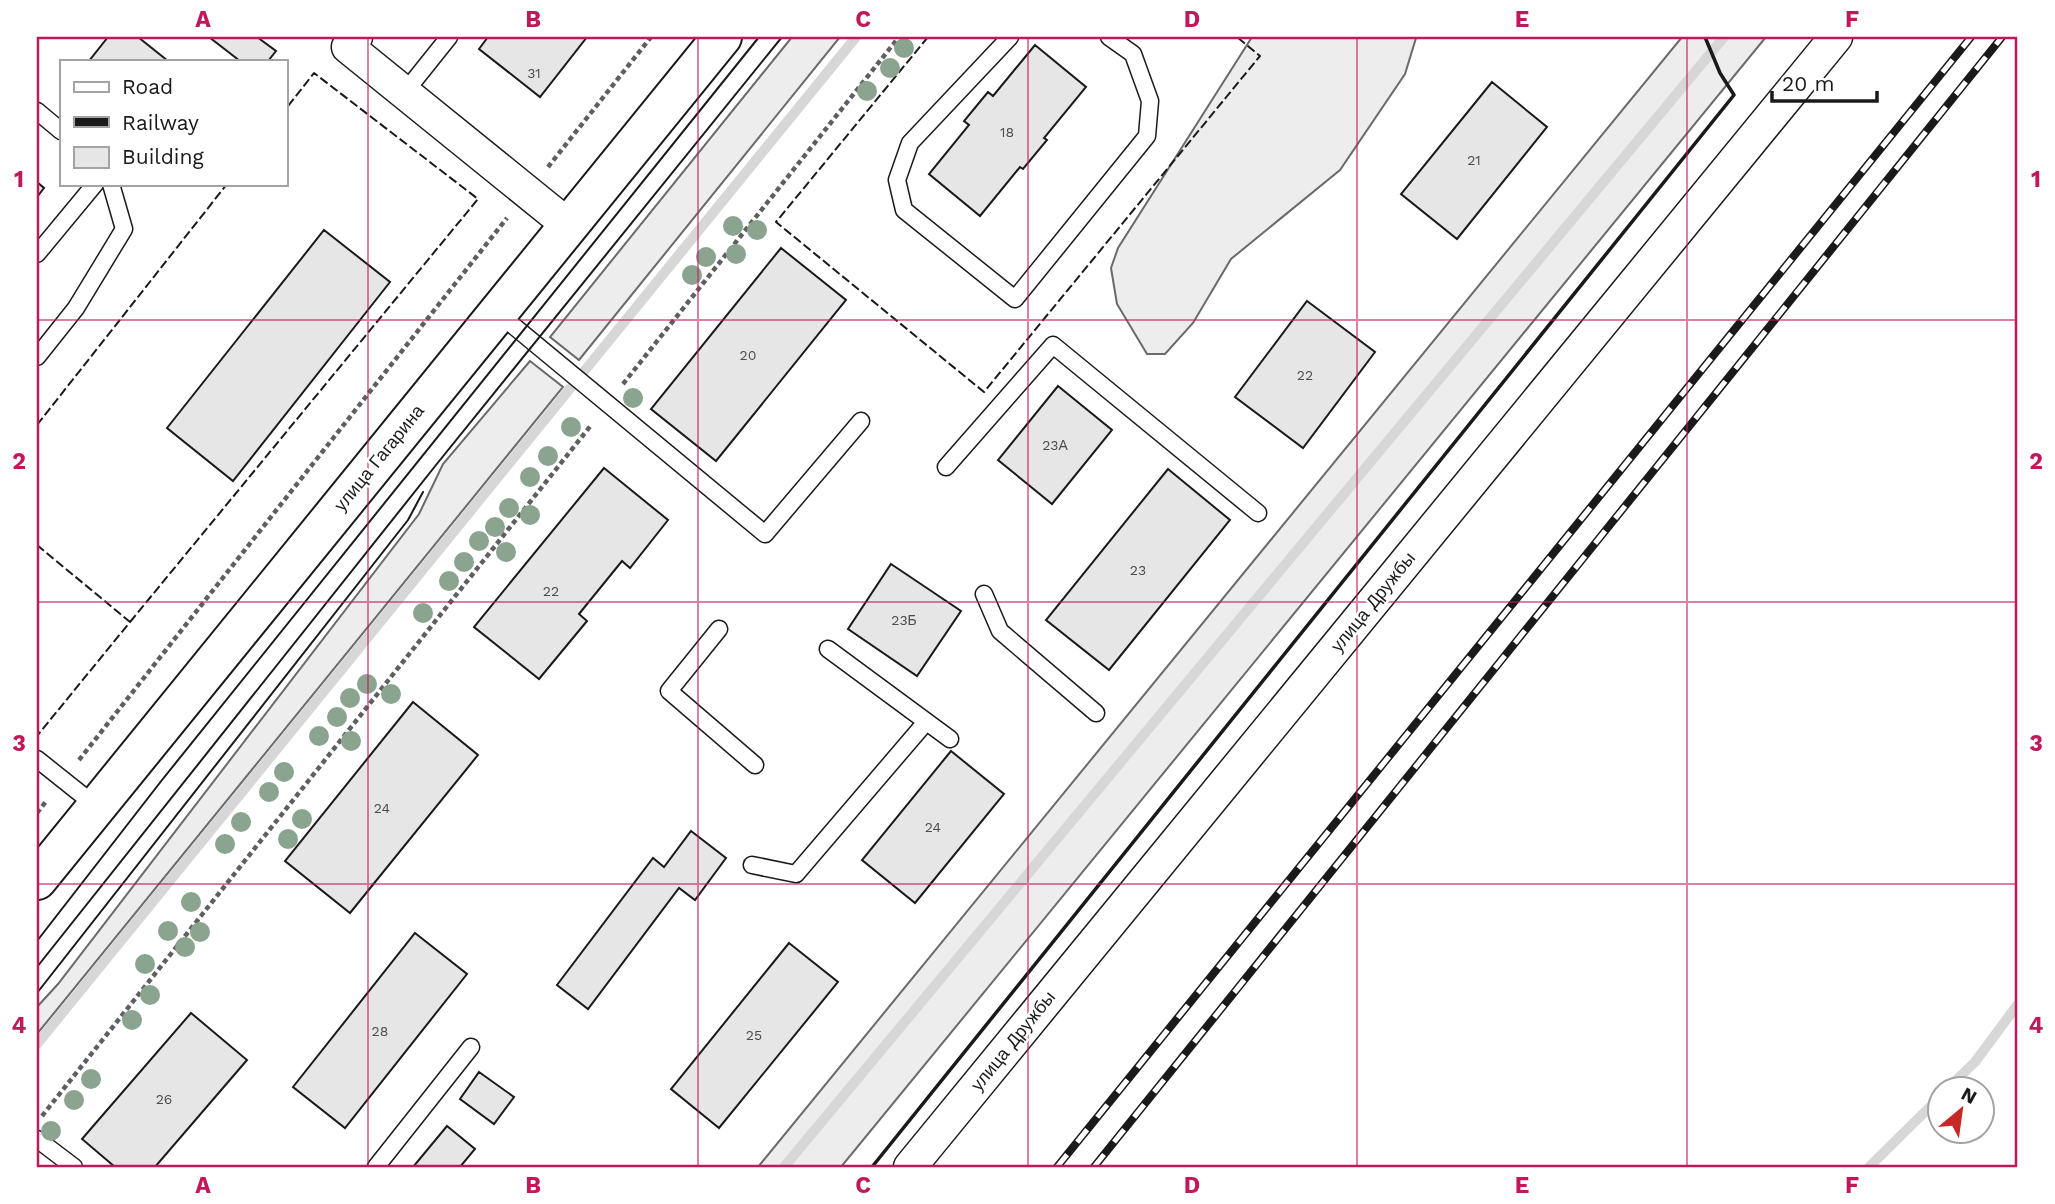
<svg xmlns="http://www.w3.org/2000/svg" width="2055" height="1204" font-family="'Work Sans',sans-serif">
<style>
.built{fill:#ededed;stroke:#6a6a6a;stroke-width:2}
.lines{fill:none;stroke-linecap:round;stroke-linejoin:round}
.stream{stroke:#d7d7d7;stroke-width:10}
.building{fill:#e6e6e6;stroke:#1a1a1a;stroke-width:2}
.service-casing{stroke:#1a1a1a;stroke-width:19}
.minor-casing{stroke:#1a1a1a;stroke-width:35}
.primary-casing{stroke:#1a1a1a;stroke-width:42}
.path{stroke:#5f5f5f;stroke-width:4.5;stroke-dasharray:5 3.5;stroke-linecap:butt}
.service{stroke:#fff;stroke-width:16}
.minor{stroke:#fff;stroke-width:32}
.primary{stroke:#fff;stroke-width:38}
.tram{stroke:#1a1a1a;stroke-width:2}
.rail-casing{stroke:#1a1a1a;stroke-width:8}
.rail{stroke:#fff;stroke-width:5;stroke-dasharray:16;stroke-linecap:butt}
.fence{stroke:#1a1a1a;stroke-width:2;stroke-dasharray:9 3.5;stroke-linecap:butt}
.wall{stroke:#1a1a1a;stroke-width:3.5}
.tree{fill:#8aa48f}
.grid{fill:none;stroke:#c2185b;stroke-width:2;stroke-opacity:0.55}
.labels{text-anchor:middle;stroke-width:5;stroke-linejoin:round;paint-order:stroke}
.number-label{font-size:14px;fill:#4d4d4d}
.street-label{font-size:18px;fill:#1a1a1a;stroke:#fff}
.neatline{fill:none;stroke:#c2185b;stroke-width:2.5}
.grid-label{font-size:23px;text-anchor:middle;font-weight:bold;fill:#c2185b}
</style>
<rect width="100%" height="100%" fill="#fff"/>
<path class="built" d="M 792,37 L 840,37 L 579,360 L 550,337 Z
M 1252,37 L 1416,38 L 1405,74 L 1340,170 L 1231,259 L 1193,323 L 1165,354 L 1147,354 L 1117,304 L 1111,268 L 1118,248 Z
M 1682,37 L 1766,37 L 841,1167 L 758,1167 Z
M 530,361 L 563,387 L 37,1034 L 37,1007 L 58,984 L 419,514 L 443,464 Z"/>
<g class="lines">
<path class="stream" d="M 37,1044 L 856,37
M 1948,1088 L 1975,1062 L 2018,1004
M 784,1167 L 1724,37
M 1869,1167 L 1940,1097"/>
</g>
<path class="building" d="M 108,37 L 138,37 L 168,61 L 89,61 Z
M 209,37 L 257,37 L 276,51 L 268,61 L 240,61 Z
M 488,37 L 587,37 L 540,97 L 479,49 Z
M 1035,45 L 1086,87 L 1044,138 L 1047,140 L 1023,169 L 1020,167 L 980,216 L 929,174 L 969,125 L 964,121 L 988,92 L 993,96 Z
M 1492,82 L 1547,127 L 1457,239 L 1401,194 Z
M 37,182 L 44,188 L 37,197 Z
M 324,230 L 390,282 L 233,481 L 167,428 Z
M 781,248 L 846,300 L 716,461 L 651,409 Z
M 1307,301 L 1375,352 L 1303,448 L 1235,397 Z
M 1058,386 L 1112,430 L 1052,504 L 998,460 Z
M 604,468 L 668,520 L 630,568 L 622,561 L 579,614 L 587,621 L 539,679 L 474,627 Z
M 1168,469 L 1230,520 L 1109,670 L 1046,620 Z
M 891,564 L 961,611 L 917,676 L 848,629 Z
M 413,702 L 478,755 L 350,913 L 285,861 Z
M 951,751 L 1004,794 L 915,903 L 862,860 Z
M 691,831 L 726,858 L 695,900 L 679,888 L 588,1009 L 557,985 L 653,858 L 664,867 Z
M 415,933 L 467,974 L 345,1128 L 293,1087 Z
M 789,943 L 838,982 L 719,1128 L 671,1089 Z
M 191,1013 L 247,1060 L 155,1167 L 115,1167 L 82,1139 Z
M 479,1072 L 514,1097 L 494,1124 L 460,1099 Z
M 447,1126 L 475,1149 L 460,1167 L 413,1167 Z"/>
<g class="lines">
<defs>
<path id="service" d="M 1010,37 L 910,143 L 897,180 L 904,210 L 1015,299 L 1147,136 L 1150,101 L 1133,54 L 1109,37
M 405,92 L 449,37
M 37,111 L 61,131
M 37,254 L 95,184
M 498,313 L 765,534 L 861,421
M 37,357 L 76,308 L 124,229 L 111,184
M 946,467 L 1053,345 L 1258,513
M 984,594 L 1000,631 L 1096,713
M 719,629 L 669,691 L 755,765
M 828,649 L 950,739
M 37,759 L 96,806
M 752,865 L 796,874 L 926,722
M 37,1139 L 74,1167
M 376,1167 L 471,1047"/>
<path id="minor" d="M 356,37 L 348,47 L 568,225
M 910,1167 L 1836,37"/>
<path id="primary" d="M 37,880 L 722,37"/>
</defs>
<use href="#service" class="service-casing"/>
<use href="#minor" class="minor-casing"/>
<use href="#primary" class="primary-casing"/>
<path class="path" d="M 548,167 L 651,37
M 623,384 L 899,37
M 79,760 L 507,218
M 37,813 L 47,800
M 42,1116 L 592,424"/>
<use href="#service" class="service"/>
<use href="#minor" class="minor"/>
<use href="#primary" class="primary"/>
<path class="tram" d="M 37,941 L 162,780 L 759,37
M 37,967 L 436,465 L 782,37
M 37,993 L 408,520 L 423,492"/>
<defs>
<path id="rail" d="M 1057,1167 L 1971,37
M 1094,1167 L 2002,37"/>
</defs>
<use href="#rail" class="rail-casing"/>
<use href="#rail" class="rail"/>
<path class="fence" d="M 928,37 L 776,222 L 984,392 L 1260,56 L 1237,37
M 37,425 L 227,184
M 37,545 L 130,622 L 37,736
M 130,622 L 478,199 L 314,73 L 285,110"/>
<path class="wall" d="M 872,1167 L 1734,95 L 1720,73 L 1705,37"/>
</g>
<g class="tree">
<circle cx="904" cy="48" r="10"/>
<circle cx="890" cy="68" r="10"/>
<circle cx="867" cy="91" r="10"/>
<circle cx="733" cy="226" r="10"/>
<circle cx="757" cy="230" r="10"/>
<circle cx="736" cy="254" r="10"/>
<circle cx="706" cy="257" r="10"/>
<circle cx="692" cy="275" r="10"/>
<circle cx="633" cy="398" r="10"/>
<circle cx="571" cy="427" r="10"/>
<circle cx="548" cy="456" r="10"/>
<circle cx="530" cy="477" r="10"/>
<circle cx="509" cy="508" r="10"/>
<circle cx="530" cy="515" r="10"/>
<circle cx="495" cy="527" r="10"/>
<circle cx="479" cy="541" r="10"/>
<circle cx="506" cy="552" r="10"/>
<circle cx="464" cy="562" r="10"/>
<circle cx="449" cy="581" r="10"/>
<circle cx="423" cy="613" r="10"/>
<circle cx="367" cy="684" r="10"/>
<circle cx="391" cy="694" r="10"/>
<circle cx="350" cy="698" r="10"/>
<circle cx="337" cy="717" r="10"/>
<circle cx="319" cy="736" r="10"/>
<circle cx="351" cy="741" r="10"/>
<circle cx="284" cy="772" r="10"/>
<circle cx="269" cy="792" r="10"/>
<circle cx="302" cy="819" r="10"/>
<circle cx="241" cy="822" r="10"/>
<circle cx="288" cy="839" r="10"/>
<circle cx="225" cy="844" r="10"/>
<circle cx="191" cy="902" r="10"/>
<circle cx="168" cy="931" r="10"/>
<circle cx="200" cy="932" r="10"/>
<circle cx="185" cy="947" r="10"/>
<circle cx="145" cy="964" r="10"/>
<circle cx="150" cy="995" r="10"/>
<circle cx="132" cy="1020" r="10"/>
<circle cx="91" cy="1079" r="10"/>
<circle cx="74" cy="1100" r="10"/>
<circle cx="51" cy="1131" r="10"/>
</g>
<path class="grid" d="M 368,37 L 368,1167M 698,37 L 698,1167M 1028,37 L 1028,1167M 1357,37 L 1357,1167M 1687,37 L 1687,1167M 37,320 L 2018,320M 37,602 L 2018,602M 37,884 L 2018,884"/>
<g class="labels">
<g class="number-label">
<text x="534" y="78">31</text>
<text x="1007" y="137">18</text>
<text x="1474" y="165">21</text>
<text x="748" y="360">20</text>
<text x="1305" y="380">22</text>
<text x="1055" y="450">23А</text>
<text x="1138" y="575">23</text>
<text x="551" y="596">22</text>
<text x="904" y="625">23Б</text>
<text x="382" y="813">24</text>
<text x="933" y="832">24</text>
<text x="380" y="1036">28</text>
<text x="754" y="1040">25</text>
<text x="164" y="1104">26</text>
</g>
<g class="street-label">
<text transform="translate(379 458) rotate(-51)" y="6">улица Гагарина</text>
<text transform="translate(1373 602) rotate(-51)" y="6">улица Дружбы</text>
<text transform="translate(1013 1041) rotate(-51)" y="6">улица Дружбы</text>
</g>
</g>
<rect width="2055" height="1204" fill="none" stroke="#ffffff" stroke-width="77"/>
<rect x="60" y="60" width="228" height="126" fill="#ffffff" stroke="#a3a3a3" stroke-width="2"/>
<rect x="74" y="82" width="35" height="10" fill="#ffffff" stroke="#a3a3a3" stroke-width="2"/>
<text x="122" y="94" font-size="21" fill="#1a1a1a">Road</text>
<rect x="74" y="117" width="35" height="10" fill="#1a1a1a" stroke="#a3a3a3" stroke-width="2"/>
<text x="122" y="130" font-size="21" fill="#1a1a1a">Railway</text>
<rect x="74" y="147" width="35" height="21" fill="#e6e6e6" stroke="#a3a3a3" stroke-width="2"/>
<text x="122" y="164" font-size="21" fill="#1a1a1a">Building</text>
<g transform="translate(1961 1110) rotate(29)"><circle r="33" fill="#ffffff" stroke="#a3a3a3" stroke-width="2"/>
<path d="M0-5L12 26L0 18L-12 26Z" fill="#c62828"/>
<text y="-10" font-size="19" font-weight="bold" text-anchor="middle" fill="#1a1a1a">N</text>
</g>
<path d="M1772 91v10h105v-10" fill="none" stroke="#1a1a1a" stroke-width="3.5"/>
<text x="1782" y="91" font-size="21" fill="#1a1a1a" stroke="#ffffff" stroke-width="5" paint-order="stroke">20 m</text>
<rect x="38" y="38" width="1978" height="1128" class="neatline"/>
<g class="grid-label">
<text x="203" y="27">A</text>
<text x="533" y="27">B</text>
<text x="863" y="27">C</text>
<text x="1192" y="27">D</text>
<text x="1522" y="27">E</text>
<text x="1852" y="27">F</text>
<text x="19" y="187">1</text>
<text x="2036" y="187">1</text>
<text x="19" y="469">2</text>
<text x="2036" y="469">2</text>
<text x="19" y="751">3</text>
<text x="2036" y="751">3</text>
<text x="19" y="1033">4</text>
<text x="2036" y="1033">4</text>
<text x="203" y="1193">A</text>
<text x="533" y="1193">B</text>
<text x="863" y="1193">C</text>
<text x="1192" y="1193">D</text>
<text x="1522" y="1193">E</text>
<text x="1852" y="1193">F</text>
</g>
</svg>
